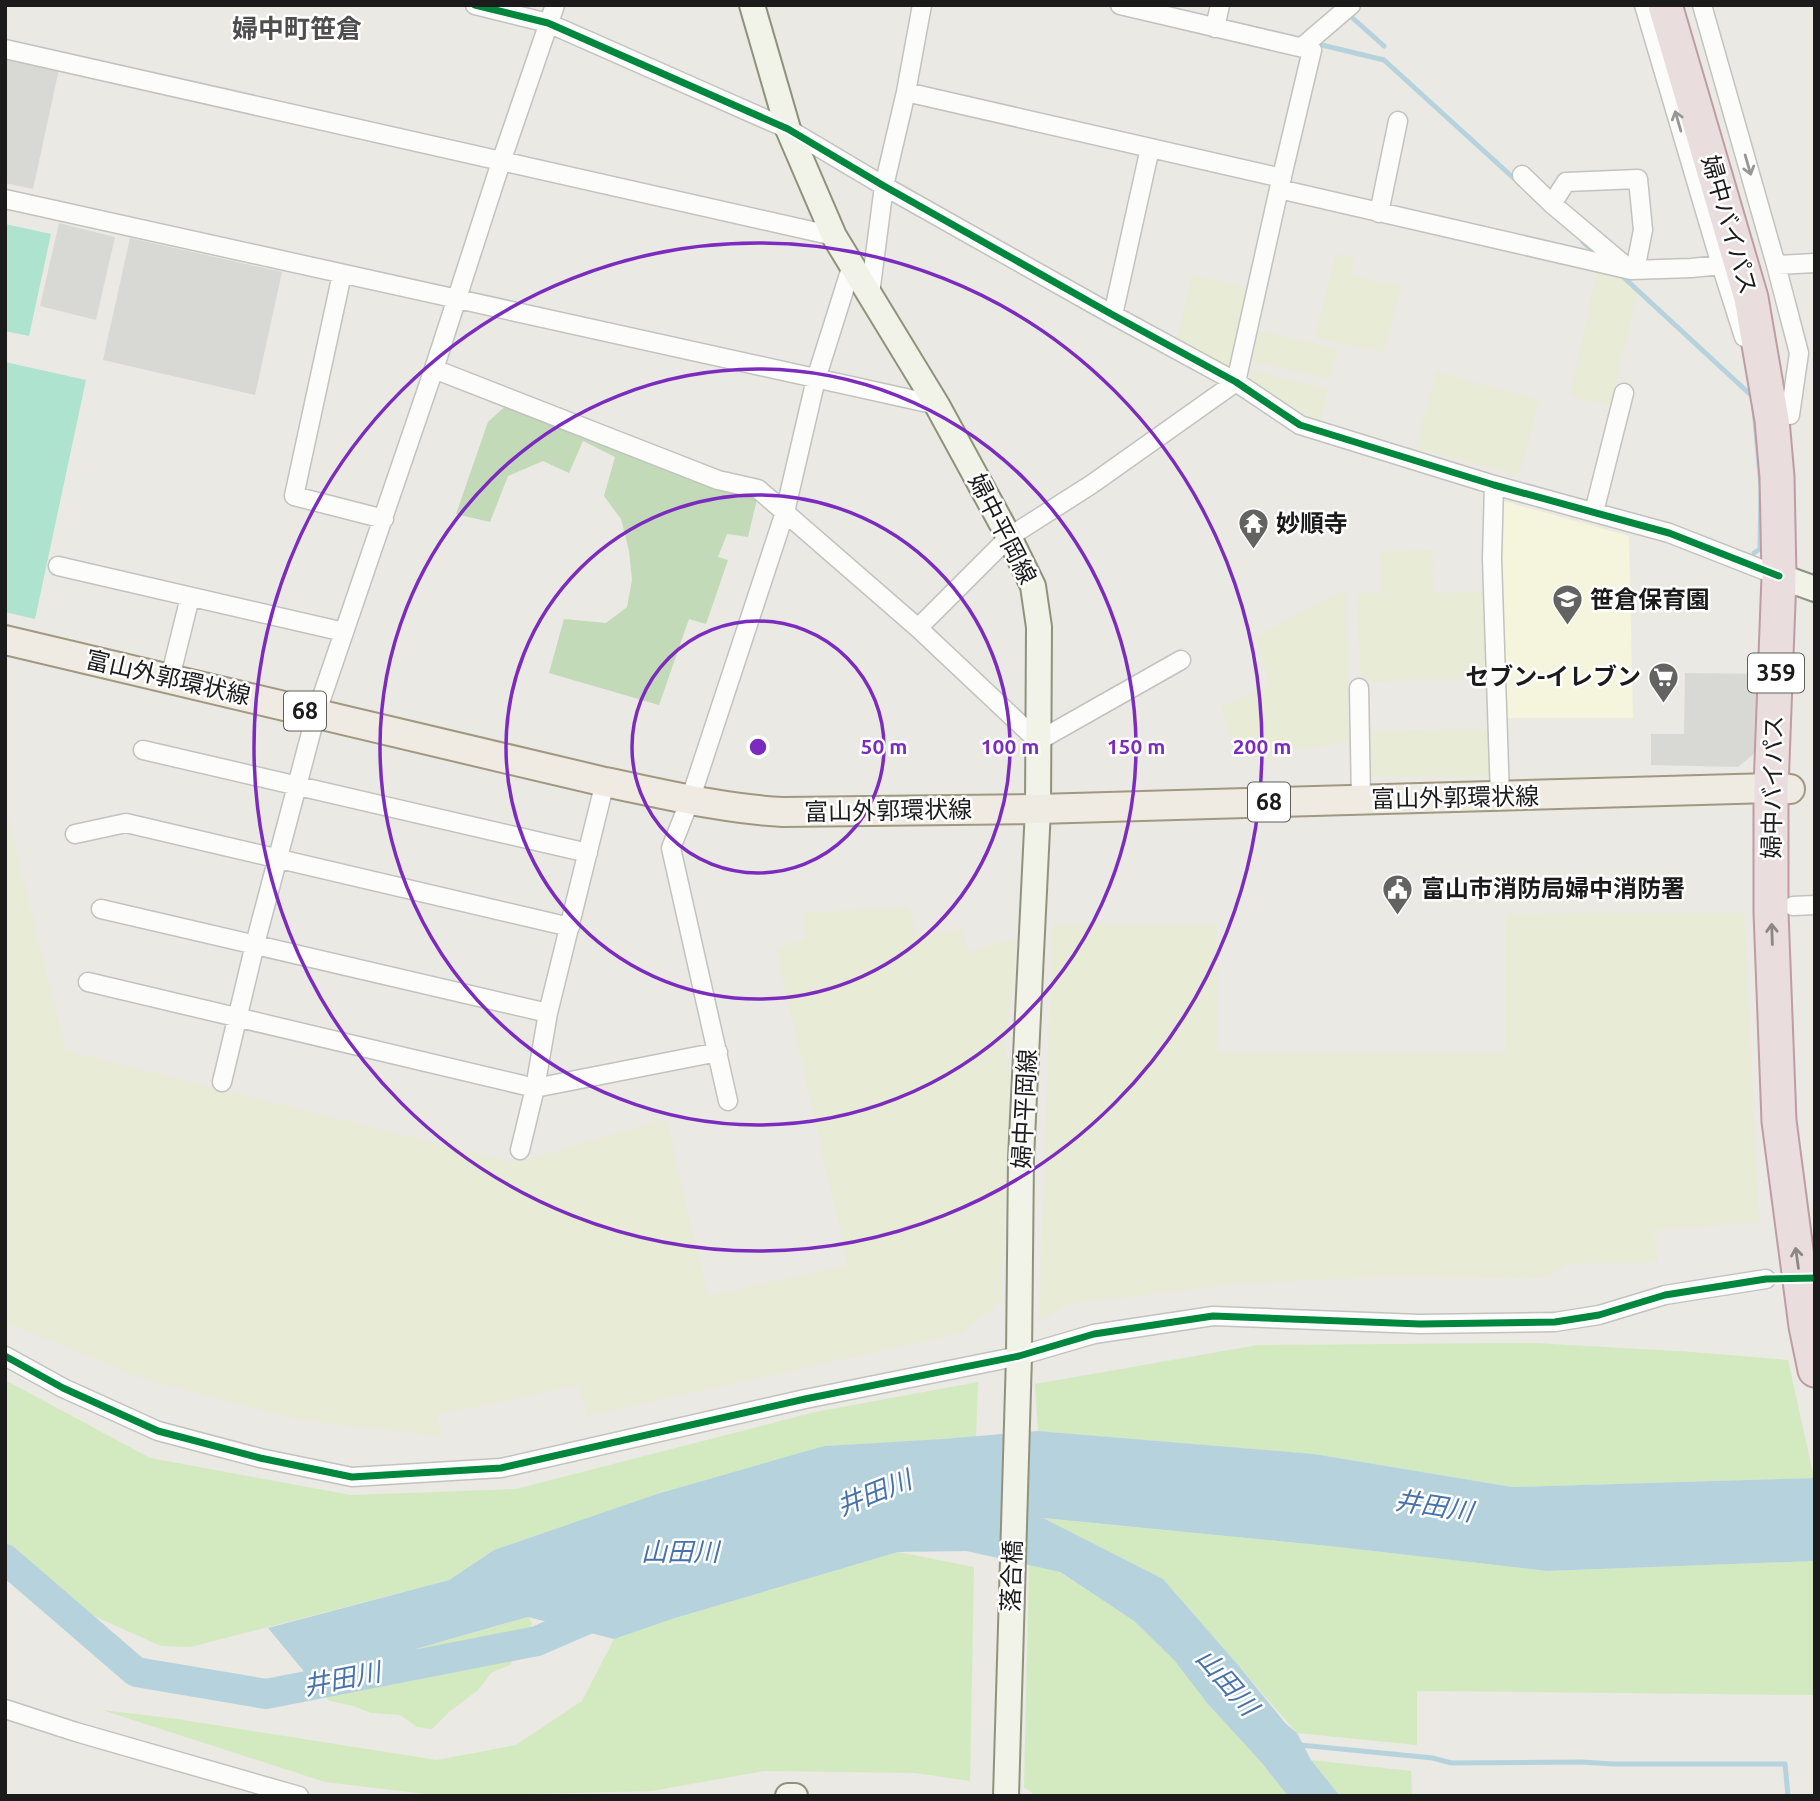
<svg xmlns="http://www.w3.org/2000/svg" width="1820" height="1801" font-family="Ubuntu,'Noto Sans JP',sans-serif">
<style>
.education{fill:#f4f5dc}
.farmland{fill:#e8ebd5}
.grass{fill:#d3e9c0}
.forest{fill:#c2dab8}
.pitch{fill:#aee3cf}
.parking{fill:#d8d8d5}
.water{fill:#b6d3dd}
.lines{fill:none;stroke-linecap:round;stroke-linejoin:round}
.stream{stroke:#b6d3dd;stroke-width:5}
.river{stroke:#b6d3dd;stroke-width:30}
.street-casing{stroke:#c2c2bf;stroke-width:21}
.secondary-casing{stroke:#90937c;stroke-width:28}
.primary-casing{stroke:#a09880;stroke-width:32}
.highway-casing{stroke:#bf9ca3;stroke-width:37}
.street{stroke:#fcfcfb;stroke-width:18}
.secondary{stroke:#f1f2e8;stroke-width:24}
.primary{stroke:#f0ebe2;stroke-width:28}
.highway{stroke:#e9ddde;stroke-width:33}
.cycleway-casing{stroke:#fff;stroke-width:11}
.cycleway{stroke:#00873e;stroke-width:7}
.oneway{stroke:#979796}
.oneway2{stroke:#8c8686}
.ring{fill:none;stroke:#7b2cbf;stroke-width:3.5}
.labels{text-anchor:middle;stroke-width:5;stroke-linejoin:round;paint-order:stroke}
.shield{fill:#fff;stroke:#5f5f5f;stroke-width:2}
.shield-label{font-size:23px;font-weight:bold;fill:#1b1b1b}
.street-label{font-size:24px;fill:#1b1b1b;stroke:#fff}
.poi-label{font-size:24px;font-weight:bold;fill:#1b1b1b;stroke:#fff;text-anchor:start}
.neighbourhood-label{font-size:26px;font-weight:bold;fill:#4e4e4e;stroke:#fff}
.water-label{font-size:26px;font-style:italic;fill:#4872aa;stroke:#fff}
.centre{fill:#7b2cbf;stroke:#fff;stroke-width:3.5}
.ring-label{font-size:21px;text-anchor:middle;font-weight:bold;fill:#7b2cbf;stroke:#fff;stroke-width:5;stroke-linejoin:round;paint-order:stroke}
</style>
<rect width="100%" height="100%" fill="#eae9e3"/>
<path class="education" d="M 1500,500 L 1629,536 L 1633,718 L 1504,718 Z"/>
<path class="farmland" d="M 1336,254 L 1355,258 L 1351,276 L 1401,287 L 1383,352 L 1315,337 Z
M 1597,273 L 1619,277 L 1637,294 L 1611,405 L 1570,396 Z
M 1192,275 L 1250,289 L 1233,363 L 1225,367 L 1177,340 Z
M 1259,331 L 1338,349 L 1331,379 L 1252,361 Z
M 1252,371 L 1328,389 L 1320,423 L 1250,380 Z
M 1436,372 L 1539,400 L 1519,475 L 1416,448 Z
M 1432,550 L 1433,593 L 1486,591 L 1487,678 L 1368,682 L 1361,677 L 1357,594 L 1381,593 L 1380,552 Z
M 1346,589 L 1349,742 L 1236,759 L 1222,706 L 1270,686 L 1256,637 Z
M 1491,729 L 1492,776 L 1370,777 L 1369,731 Z
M 5,805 L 66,1051 L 515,1163 L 666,1119 L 708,1296 L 848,1265 L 776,949 L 805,939 L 803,913 L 909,907 L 916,938 L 962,929 L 968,952 L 1016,939 L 1013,980 L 1004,1044 L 1010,1079 L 1001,1300 L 961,1333 L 587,1416 L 579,1385 L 437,1415 L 442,1436 L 300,1420 L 141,1378 L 5,1322 Z
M 1744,913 L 1759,1222 L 1654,1230 L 1657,1262 L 1566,1264 L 1546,1278 L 1379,1277 L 1234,1284 L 1068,1304 L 1039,1322 L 1053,924 L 1217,924 L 1217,1052 L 1506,1052 L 1506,914 Z"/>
<path class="grass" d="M 1534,1343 L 1693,1352 L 1788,1360 L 1814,1478 L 1512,1487 L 1314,1454 L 1038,1431 L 1035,1384 L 1258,1345 Z
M 5,1380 L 150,1458 L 351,1495 L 516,1489 L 815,1412 L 978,1382 L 976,1437 L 824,1446 L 658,1494 L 494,1550 L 449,1580 L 191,1647 L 161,1646 L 94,1616 L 5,1570 Z
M 1040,1518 L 1338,1547 L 1547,1571 L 1815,1561 L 1815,1695 L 1417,1691 L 1417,1745 L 1297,1733 L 1163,1579 Z
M 898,1552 L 974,1567 L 970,1781 L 915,1773 L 764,1771 L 652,1791 L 442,1796 L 325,1782 L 102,1710 L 177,1719 L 437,1760 L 516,1745 L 582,1701 L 614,1639 L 672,1619 Z
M 1029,1565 L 1059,1572 L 1134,1621 L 1174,1660 L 1207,1703 L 1261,1762 L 1288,1796 L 1036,1796 L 1024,1787 Z
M 529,1617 L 532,1624 L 510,1665 L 492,1672 L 478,1690 L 449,1712 L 432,1729 L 417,1727 L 400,1715 L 371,1713 L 353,1706 L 330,1701 L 321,1692 L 419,1648 Z
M 1311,1760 L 1411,1771 L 1412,1796 L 1340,1796 Z"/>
<path class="forest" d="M 511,401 L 758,495 L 748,537 L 727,534 L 718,557 L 728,560 L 706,624 L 689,619 L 659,705 L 549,673 L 564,619 L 606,623 L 627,607 L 632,580 L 629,551 L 621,519 L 604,496 L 615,457 L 583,441 L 569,473 L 543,461 L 508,476 L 490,522 L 456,514 L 488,422 Z"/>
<path class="pitch" d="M 5,224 L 51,234 L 29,336 L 5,331 Z
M 5,362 L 86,380 L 35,619 L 5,612 Z"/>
<path class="parking" d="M 5,58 L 59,69 L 33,189 L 5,183 Z
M 59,223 L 115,237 L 96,320 L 40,306 Z
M 130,238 L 282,272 L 255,395 L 103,360 Z
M 1685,673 L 1762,674 L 1761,748 L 1738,767 L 1651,765 L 1651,734 L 1684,734 Z"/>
<path class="water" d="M 1038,1431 L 1314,1454 L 1512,1487 L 1814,1478 L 1815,1561 L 1547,1571 L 1338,1547 L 1043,1518 L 1163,1579 L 1238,1665 L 1286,1724 L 1297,1733 L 1311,1760 L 1340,1796 L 1288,1796 L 1261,1762 L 1207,1703 L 1174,1660 L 1134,1621 L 1060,1572 L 966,1551 L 898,1552 L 672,1619 L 614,1639 L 528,1617 L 419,1648 L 321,1692 L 268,1628 L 449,1580 L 494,1550 L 657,1494 L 824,1446 L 942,1439 Z"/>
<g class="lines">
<path class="stream" d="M 1347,13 L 1384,46
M 1322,45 L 1384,60 L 1519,183
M 1583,242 L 1599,256
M 1620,274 L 1753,397 L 1753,399
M 1754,409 L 1761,486 L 1760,549 L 1754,553
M 1300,1745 L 1433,1758 L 1451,1763 L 1581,1762 L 1613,1764 L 1785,1764 L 1788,1796"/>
<path class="river" d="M 5,1559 L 136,1672 L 266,1694 L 537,1641 L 604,1612"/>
<defs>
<path id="street" d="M 475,5 L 548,23 L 788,129 L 884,186 L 1113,315 L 1236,382 L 1300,425 L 1494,485 L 1669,533 L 1779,576
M 1644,5 L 1721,265 L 1744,337
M 1702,5 L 1776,265 L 1799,353 L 1790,415
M 1215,28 L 1220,5
M 1302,47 L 1351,5
M 5,49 L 834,236
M 906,92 L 1282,178
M 1522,175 L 1552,204 L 1628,268
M 1279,189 L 1631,270 L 1691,268 L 1721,265
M 5,199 L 937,405
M 1552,204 L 1566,182 L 1638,179 L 1643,230 L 1635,270
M 1379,213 L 1398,121
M 1776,265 L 1815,263
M 342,274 L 294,496 L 384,519
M 870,294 L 884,186 L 906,92 L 922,5
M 1113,315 L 1150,148
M 434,369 L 718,480 L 758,489 L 918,628 L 1038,741 L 1181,660
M 1494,485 L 1492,559 L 1500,797
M 1594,512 L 1624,393
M 58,566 L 344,632
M 918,628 L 1009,537 L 1092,484 L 1236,382 L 1279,189 L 1312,50 L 1120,5
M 170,678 L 190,597
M 1359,688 L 1361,800
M 143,750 L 588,853
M 75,834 L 126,823 L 570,927
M 1793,906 L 1815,905
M 101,909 L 548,1013
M 88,982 L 535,1088 L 718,1052
M 222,1082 L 255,944 L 316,714 L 434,369 L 501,162 L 555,5
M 728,1101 L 671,848 L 690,800 L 785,512 L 816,379 L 852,265
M 520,1150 L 535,1088 L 548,1013 L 605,782
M 5,1356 L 63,1388 L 158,1431 L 260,1458 L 352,1477 L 501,1468 L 805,1399 L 1019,1356 L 1094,1334 L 1213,1316 L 1420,1324 L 1555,1322 L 1599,1315 L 1665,1295 L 1766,1279
M 5,1709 L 76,1732 L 299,1796"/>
<path id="secondary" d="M 752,5 L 788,129 L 834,236 L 937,405 L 1009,537 L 1033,586 L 1039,627 L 1038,809 L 1021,1158 L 1019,1356 L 1006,1796
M 1779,576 L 1815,589
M 788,1796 L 795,1796"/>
<path id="primary" d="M 5,640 L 605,782 C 664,794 723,809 783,812 L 1038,809 L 1771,788 L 1790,789"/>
<path id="highway" d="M 1665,5 L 1751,298 L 1772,420 L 1777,477 L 1779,576 L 1771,788 L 1771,912 L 1779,1121 L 1806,1326 L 1815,1370"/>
</defs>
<use href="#street" class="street-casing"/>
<use href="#secondary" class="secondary-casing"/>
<use href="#primary" class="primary-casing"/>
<use href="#highway" class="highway-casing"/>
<use href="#street" class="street"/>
<use href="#secondary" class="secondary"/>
<use href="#primary" class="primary"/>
<use href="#highway" class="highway"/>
<defs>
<path id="cycleway" d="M 475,5 L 548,23 L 788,129 L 884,186 L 1113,315 L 1236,382 L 1300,425 L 1494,485 L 1669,533 L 1779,576
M 5,1356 L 63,1388 L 158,1431 L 260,1458 L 352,1477 L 501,1468 L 805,1399 L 1019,1356 L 1094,1334 L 1213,1316 L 1420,1324 L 1555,1322 L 1599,1315 L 1665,1295 L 1766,1279 L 1815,1278"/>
</defs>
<use href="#cycleway" class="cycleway-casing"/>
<use href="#cycleway" class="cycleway"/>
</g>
<defs><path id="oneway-shaft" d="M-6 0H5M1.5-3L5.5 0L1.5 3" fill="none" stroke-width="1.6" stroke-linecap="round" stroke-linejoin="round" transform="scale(1.75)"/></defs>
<g class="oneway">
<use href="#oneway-shaft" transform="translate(1678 121) rotate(-106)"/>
<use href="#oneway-shaft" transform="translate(1748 165) rotate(74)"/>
</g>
<g class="oneway2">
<use href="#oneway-shaft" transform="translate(1772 934) rotate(-92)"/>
<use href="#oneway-shaft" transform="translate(1797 1258) rotate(-98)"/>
</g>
<g class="ring">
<circle cx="758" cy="747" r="126"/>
<circle cx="758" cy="747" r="252"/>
<circle cx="758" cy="747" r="378"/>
<circle cx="758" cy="747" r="504"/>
</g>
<defs>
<symbol id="temple-pin" viewBox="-11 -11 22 30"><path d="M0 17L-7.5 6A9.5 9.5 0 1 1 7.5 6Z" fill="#636361" stroke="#fff"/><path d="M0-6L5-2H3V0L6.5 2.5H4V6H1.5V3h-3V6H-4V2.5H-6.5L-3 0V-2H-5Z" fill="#fff"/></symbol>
<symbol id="school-pin" viewBox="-11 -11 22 30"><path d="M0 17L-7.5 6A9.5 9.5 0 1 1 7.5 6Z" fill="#636361" stroke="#fff"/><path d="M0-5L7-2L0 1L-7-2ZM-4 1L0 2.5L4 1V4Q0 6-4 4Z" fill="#fff"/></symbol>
<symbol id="supermarket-pin" viewBox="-11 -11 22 30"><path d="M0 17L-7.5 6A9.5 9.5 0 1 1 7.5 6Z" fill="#636361" stroke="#fff"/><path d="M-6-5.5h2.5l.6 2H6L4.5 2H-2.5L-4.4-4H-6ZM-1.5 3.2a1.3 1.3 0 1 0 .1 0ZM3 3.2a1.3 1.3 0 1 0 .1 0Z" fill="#fff"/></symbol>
<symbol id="civic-pin" viewBox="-11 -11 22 30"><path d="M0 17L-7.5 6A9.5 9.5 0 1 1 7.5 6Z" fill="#636361" stroke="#fff"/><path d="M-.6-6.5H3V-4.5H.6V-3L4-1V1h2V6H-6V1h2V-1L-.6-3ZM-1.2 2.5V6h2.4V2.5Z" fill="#fff"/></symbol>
</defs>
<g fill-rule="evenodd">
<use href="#temple-pin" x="1236" y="506" width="35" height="47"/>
<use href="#school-pin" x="1550" y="582" width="35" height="47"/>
<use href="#supermarket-pin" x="1646" y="660" width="35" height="47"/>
<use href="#civic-pin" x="1380" y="872" width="35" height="47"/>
</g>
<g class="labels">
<g class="shield">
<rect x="1748" y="653.5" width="56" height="39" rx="5"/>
<rect x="284" y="691.5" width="42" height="39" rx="5"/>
<rect x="1248" y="782.5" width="42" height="39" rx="5"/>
</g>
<g class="shield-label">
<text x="1776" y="681">359</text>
<text x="305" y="719">68</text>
<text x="1269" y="810">68</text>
</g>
<g class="street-label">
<text transform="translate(1729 225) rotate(74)" y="8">婦中バイパス</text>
<text transform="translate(1002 529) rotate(63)" y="8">婦中平岡線</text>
<text transform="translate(168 678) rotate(13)" y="8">富山外郭環状線</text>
<text transform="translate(1773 787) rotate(-89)" y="8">婦中バイパス</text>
<text transform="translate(1455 798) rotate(-1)" y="8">富山外郭環状線</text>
<text transform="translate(888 811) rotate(-1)" y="8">富山外郭環状線</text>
<text transform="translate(1025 1109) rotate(-87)" y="8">婦中平岡線</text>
<text transform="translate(1012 1576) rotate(-88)" y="8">落合橋</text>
</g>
<g class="poi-label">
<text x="1276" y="532">妙順寺</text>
<text x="1590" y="608">笹倉保育園</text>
<text x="1641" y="685" text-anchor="end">セブン-イレブン</text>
<text x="1421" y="897">富山市消防局婦中消防署</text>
</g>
<g class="neighbourhood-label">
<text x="297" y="38">婦中町笹倉</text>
</g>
<g class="water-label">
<text transform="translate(874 1493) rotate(-22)" y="9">井田川</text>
<text transform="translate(1434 1506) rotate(9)" y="9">井田川</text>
<text x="680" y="1561">山田川</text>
<text transform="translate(342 1679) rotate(-11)" y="9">井田川</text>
<text transform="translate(1227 1682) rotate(49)" y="9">山田川</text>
</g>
</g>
<circle cx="758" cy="747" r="10" class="centre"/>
<g class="ring-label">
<text x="884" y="754">50 m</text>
<text x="1010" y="754">100 m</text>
<text x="1136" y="754">150 m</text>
<text x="1262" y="754">200 m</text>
</g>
<rect width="1820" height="1801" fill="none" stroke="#1b1b1b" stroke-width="14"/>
</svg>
